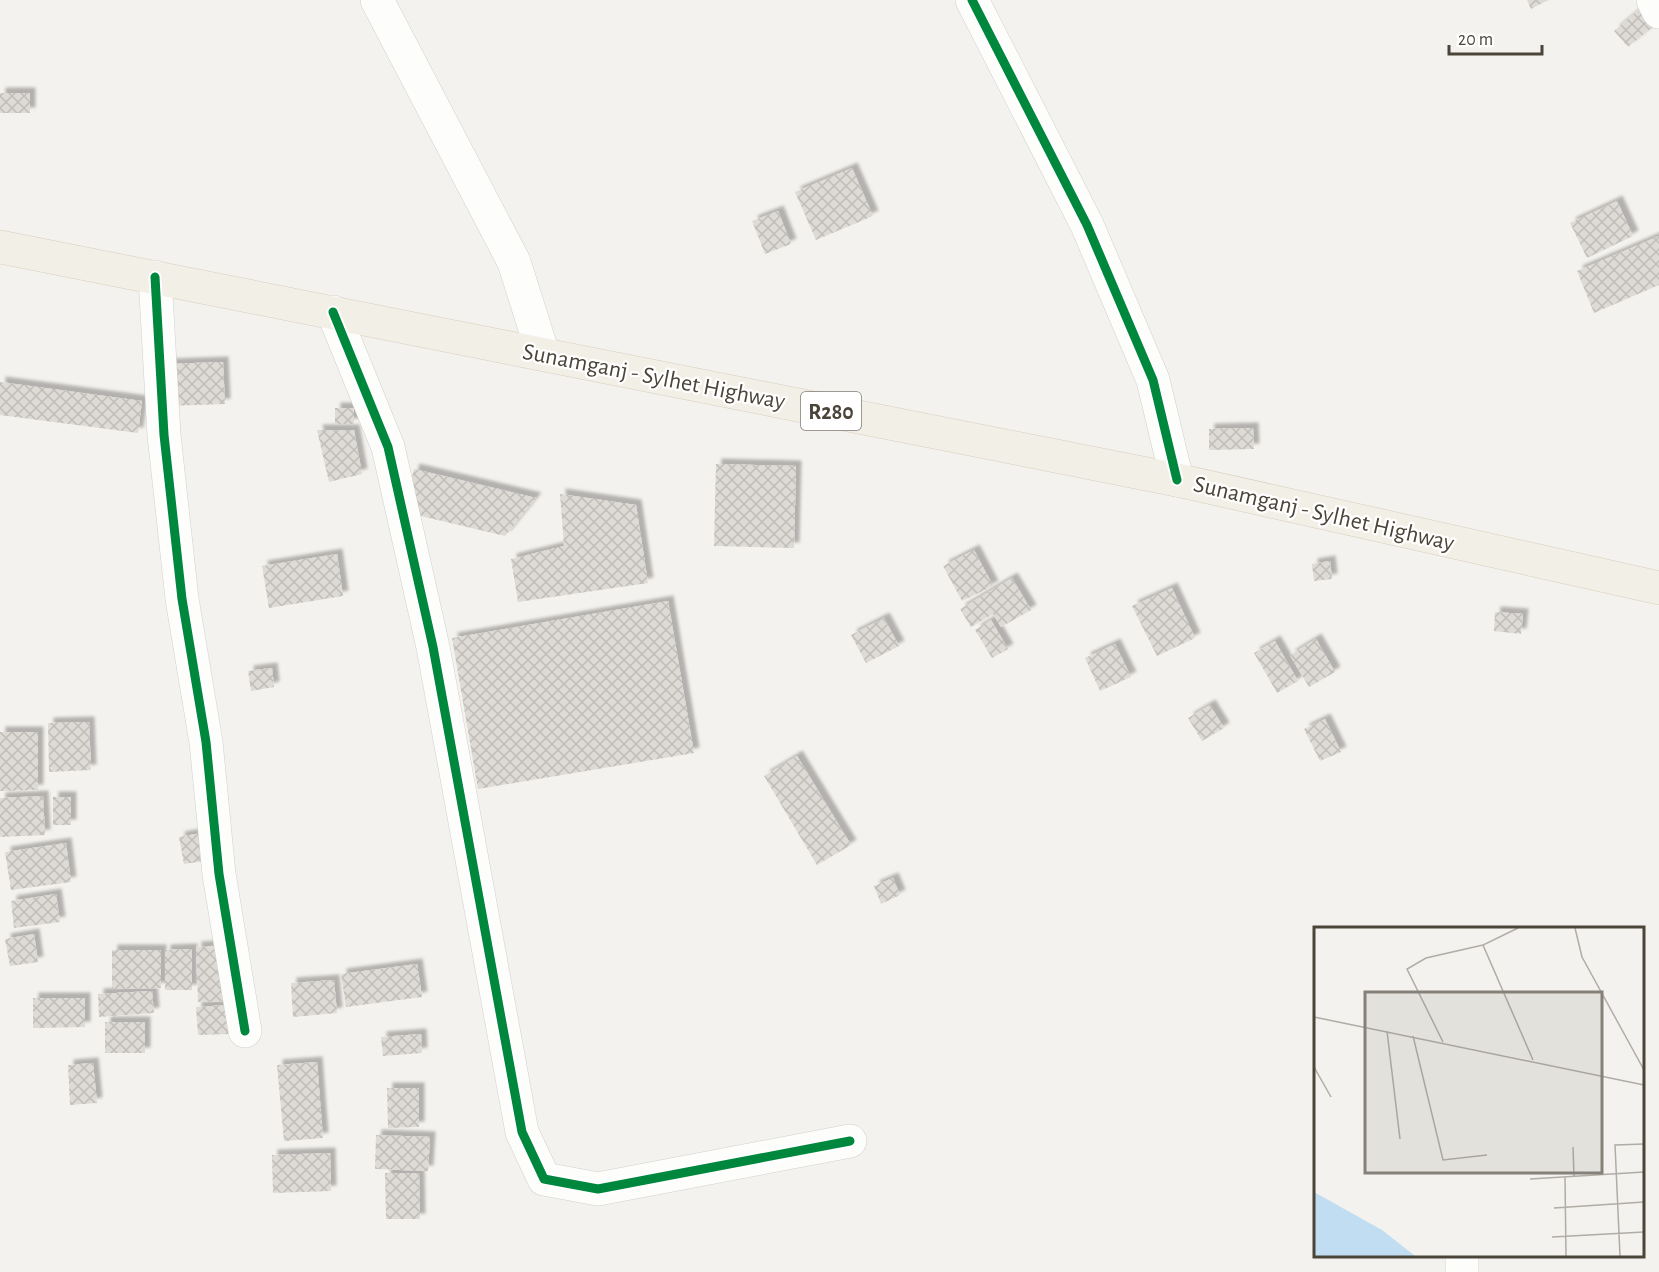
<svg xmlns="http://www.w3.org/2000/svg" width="1659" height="1272" font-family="'Alegreya Sans',sans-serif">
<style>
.building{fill:url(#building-cross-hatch);filter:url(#shadow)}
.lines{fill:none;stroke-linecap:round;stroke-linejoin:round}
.minor-casing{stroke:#d2d0cb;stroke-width:34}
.major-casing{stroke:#d6cebb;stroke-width:34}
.minor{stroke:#fdfdfc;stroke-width:33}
.major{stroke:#f2efe6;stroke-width:33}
.cycleway-casing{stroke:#fff;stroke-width:13}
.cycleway{stroke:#00873e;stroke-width:9}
.labels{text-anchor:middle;stroke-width:4.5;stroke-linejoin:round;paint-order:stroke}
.shield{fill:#fff;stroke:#817c74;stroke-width:1.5}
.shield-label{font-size:22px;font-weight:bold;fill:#4b4439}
.street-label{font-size:24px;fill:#4b4439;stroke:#fff}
.inset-road{fill:none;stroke:#b0aca6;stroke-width:1.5}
.view{fill:#868178;fill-opacity:0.15;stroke:#868178;stroke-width:3}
.inset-edge{fill:none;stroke:#4b4439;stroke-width:3}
</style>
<defs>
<pattern id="building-cross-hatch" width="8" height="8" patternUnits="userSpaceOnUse" patternTransform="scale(1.5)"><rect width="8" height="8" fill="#dedbd6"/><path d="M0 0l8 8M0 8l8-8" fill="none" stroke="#c0bdb8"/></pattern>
<filter id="shadow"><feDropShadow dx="5.5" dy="-5.5" stdDeviation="1.5" flood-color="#0004"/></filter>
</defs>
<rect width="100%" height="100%" fill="#f4f2ee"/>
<path class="building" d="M 1527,0 L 1548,0 L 1531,9 Z
M 1640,9 L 1654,26 L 1628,47 L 1614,31 Z
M 0,93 L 30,93 L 30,113 L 0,113 Z
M 852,168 L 873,216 L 816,240 L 795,192 Z
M 1617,201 L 1633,236 L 1587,258 L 1570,223 Z
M 778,211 L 791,244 L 765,254 L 752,221 Z
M 1659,236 L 1659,285 L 1594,313 L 1577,271 Z
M 223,362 L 225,404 L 168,406 L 166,364 Z
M 0,382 L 142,401 L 138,433 L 0,415 Z
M 335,408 L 354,408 L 354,424 L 335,424 Z
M 1253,428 L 1254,449 L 1209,450 L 1209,429 Z
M 317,430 L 354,430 L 362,474 L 329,482 Z
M 716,464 L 796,466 L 794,548 L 714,546 Z
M 414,469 L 536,498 L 505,536 L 404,512 Z
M 560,494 L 636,505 L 648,583 L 518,602 L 511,559 L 564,546 Z
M 974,550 L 993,586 L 962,601 L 943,566 Z
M 337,554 L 343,596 L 269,608 L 262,566 Z
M 1330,561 L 1332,579 L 1314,581 L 1312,564 Z
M 1012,578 L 1031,610 L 1001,627 L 993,614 L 971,627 L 960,609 Z
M 1172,588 L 1195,638 L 1157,656 L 1132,606 Z
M 668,601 L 694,753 L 478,789 L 452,638 Z
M 1495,612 L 1523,614 L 1521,634 L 1494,631 Z
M 884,618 L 899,646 L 866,663 L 851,635 Z
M 991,620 L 1008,649 L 992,658 L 975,630 Z
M 1316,639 L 1335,672 L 1309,687 L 1290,655 Z
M 1275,641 L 1298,681 L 1277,693 L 1254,653 Z
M 1115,644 L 1131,677 L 1100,691 L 1085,658 Z
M 272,668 L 274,687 L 251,691 L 248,671 Z
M 1210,705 L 1224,728 L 1202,741 L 1188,718 Z
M 1325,719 L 1341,752 L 1320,761 L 1304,729 Z
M 89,722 L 91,770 L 49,772 L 48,723 Z
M 0,732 L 38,732 L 38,790 L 0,791 Z
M 797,756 L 851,845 L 817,865 L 764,776 Z
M 43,796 L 45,835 L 0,837 L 0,798 Z
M 53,797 L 71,797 L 71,825 L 53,825 Z
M 207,832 L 212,860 L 184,864 L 179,837 Z
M 66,843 L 71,882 L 11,890 L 5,852 Z
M 893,878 L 900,895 L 881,904 L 874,886 Z
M 56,894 L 60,922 L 14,928 L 11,901 Z
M 34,934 L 38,962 L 10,966 L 5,939 Z
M 226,945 L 230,1001 L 198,1002 L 196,947 Z
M 192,949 L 192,990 L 165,990 L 165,950 Z
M 112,950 L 161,950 L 161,988 L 112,989 Z
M 417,964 L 422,997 L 346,1007 L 341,974 Z
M 334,980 L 337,1013 L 293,1017 L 291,983 Z
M 152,991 L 154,1013 L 99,1017 L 98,994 Z
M 33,998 L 85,998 L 85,1027 L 33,1028 Z
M 229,1005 L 230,1034 L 198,1035 L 196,1007 Z
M 105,1022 L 145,1022 L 145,1053 L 105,1053 Z
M 421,1034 L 422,1053 L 383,1056 L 381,1037 Z
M 317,1062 L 323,1138 L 284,1141 L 277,1065 Z
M 93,1063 L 97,1103 L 70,1105 L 68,1065 Z
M 387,1088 L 419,1088 L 419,1127 L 388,1128 Z
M 376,1135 L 430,1137 L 428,1171 L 375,1169 Z
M 330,1153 L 331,1191 L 273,1193 L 272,1155 Z
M 385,1173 L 419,1173 L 420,1219 L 386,1219 Z"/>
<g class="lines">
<defs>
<path id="minor" d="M 377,0 L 514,262 L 543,354
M 972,0 L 1087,225 L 1153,380 L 1177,480
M 1653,0 L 1659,12
M 155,277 L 164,435 L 182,599 L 206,742 L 219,874 L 245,1031
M 333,312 L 388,447 L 433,647 L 522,1132 L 544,1179 L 598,1189 L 850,1141
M 1462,1256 L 1462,1272"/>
<path id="major" d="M 0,247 L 1177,480 L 1659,588"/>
</defs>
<use href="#minor" class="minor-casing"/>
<use href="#major" class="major-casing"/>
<use href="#minor" class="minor"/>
<use href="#major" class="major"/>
<defs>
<path id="cycleway" d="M 972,0 L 1087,225 L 1153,380 L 1177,480
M 155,277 L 164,435 L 182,599 L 206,742 L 219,874 L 245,1031
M 333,312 L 388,447 L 433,647 L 522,1132 L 544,1179 L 598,1189 L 850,1141"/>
</defs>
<use href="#cycleway" class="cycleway-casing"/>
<use href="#cycleway" class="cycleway"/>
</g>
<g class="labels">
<rect class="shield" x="801" y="392" width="60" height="38" rx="4.5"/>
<g class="shield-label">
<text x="831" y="419">R280</text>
</g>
<g class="street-label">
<text transform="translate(654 376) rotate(11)" y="8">Sunamganj - Sylhet Highway</text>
<text transform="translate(1324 513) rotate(13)" y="8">Sunamganj - Sylhet Highway</text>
</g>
</g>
<g transform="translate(1314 927)">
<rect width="330" height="330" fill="#f4f2ee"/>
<path d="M 0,265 L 68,303 L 101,329 L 0,329 Z" fill="#c0ddf1"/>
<path class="inset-road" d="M 204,1 L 169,18 L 219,133M 261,1 L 268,30 L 330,143M 0,90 L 330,158M 73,104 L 86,212M 99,109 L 129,233 L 173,228M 129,115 L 93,42 L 112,31 L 169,18M 0,140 L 17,170M 259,220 L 260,249M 251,250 L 252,329M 216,252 L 330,245M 240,281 L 330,275M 238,310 L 330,305M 306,329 L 301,218 L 330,217"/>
<path class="view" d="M 51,65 L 288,65 L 288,246 L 51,246 Z"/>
<rect width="330" height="330" class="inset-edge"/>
</g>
<path d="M1449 45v9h93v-9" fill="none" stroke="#4b4439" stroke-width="3"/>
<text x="1458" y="45" font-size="18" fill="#4b4439" stroke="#ffffff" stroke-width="4.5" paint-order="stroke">20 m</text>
</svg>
